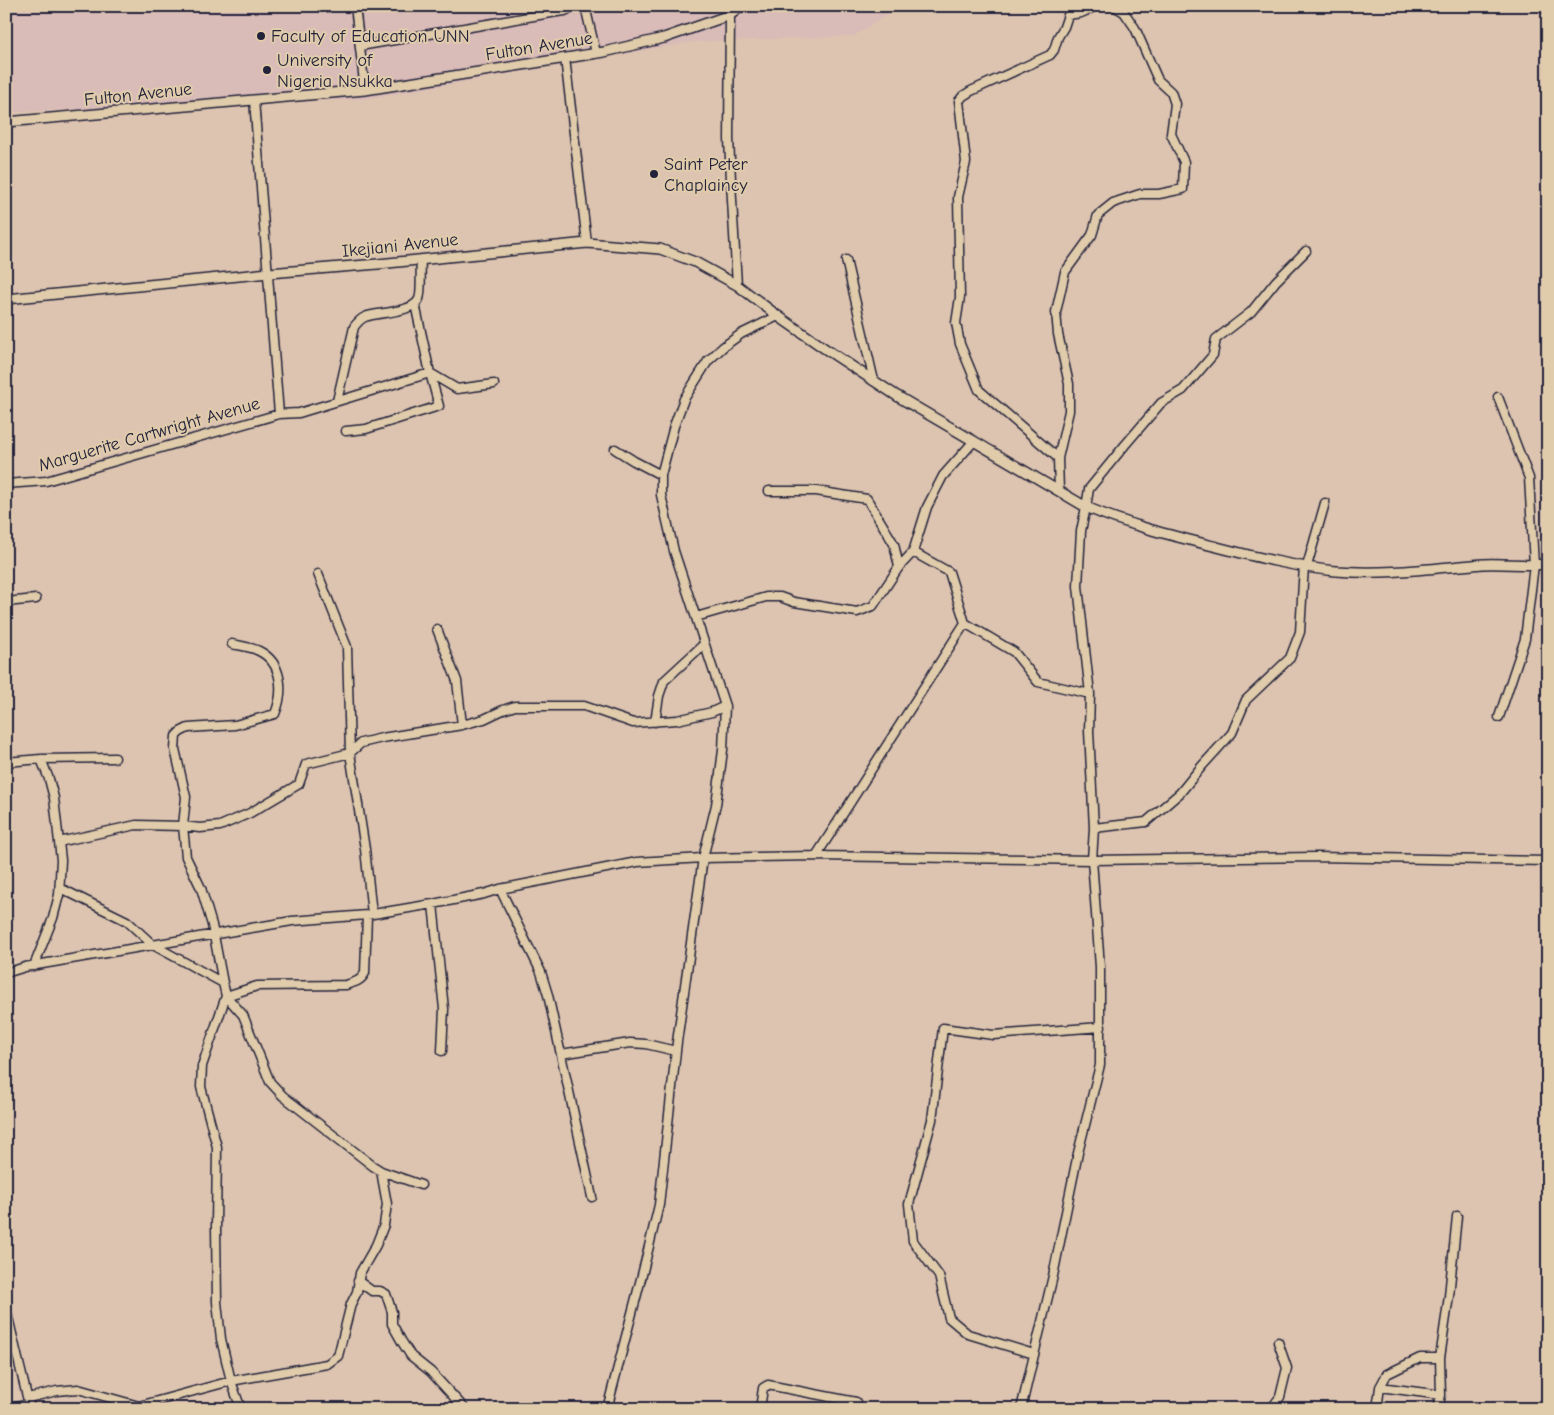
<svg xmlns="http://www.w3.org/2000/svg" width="1554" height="1415" font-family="'Comic Neue',sans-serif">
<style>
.built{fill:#d9bbb8}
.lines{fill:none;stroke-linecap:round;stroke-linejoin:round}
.minor-casing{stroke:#22223b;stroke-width:11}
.tertiary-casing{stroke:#22223b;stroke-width:12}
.minor{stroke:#e0cbaa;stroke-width:8}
.tertiary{stroke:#e0cbaa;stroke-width:9}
.poi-dot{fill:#22223b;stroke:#e0cbaa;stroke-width:2}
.labels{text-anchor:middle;stroke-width:4;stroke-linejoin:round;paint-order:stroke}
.poi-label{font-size:18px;fill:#22223b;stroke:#e0cbaa;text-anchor:start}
.street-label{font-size:18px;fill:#22223b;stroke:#e0cbaa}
</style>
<rect width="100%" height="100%" fill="#ddc4b0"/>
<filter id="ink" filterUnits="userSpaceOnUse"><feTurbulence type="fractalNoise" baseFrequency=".02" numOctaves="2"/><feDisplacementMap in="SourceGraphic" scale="10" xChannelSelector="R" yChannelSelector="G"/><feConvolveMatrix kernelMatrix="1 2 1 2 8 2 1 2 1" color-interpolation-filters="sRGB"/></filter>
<g filter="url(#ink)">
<path class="built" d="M 6,6 L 899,6 L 854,36 L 693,42 L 364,99 L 6,112 Z"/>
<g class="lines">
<defs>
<path id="minor" d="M 355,6 L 365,90
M 585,6 L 596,53
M 1542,6 L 1548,11
M 730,15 L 729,139 L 732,200 L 737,285
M 360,46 L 557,12 L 565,11 L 574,6
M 565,58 L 587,243
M 254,100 L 279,414
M 846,260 L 874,381
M 1498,397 L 1529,478 L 1534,565 L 1525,639 L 1499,717
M 337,401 L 354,327 C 357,323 360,319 365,317 C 378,312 413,313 419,299 C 422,292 420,268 421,260
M 346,431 L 366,429 L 439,406 L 430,373 L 415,304
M 615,449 L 634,461 L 661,475
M 1058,458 L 979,390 L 960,344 L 956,323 L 960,297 L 958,197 L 966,162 L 959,101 L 963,96 L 971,91 L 1050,55 L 1054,50 L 1058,37 L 1064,27 L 1068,15 L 1081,13 L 1097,6
M 6,484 L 46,481 L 279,414 L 299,413 L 430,373 L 457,389 L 494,384
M 769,491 L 816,491 L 867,499 L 894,544 L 899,567
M 1059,491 L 1058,458 L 1069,411 L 1069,384 L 1058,334 L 1056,312 L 1065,272 L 1092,235 L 1098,215 L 1113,203 L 1140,194 L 1159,194 L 1183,189 L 1184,162 L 1171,134 L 1175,104 L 1171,92 L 1158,80 L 1135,28 L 1124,12 L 1114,6
M 913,552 L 949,572 L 965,623 L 1014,652 L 1038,682 L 1090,694
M 318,574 L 347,647 L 350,753 L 365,849 L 372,914
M 6,602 L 36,599
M 696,617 L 766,597 L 780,597 L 794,602 L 857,612 L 873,606 L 899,567 L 913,552 L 927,507 L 943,476 L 974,441
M 437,629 L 457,681 L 462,725
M 232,644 C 241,646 251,647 259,651 C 283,663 284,692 275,714 L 235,725 L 188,728 L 180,732 L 176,736 L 175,749 L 186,797 L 183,826 L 186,857 L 201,888 L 212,925 L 223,983 L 226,996 L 243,1015 L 270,1082 L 283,1096 L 373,1166 L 381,1171 L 421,1185
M 655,722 L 659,696 L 664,681 L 704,644
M 6,762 L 41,759 L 115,758
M 1094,828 L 1146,822 L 1180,793 L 1202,766 L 1232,733 L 1246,700 L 1290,658 L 1300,632 L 1304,566 L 1307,566 L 1325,503
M 59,842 L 136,825 L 183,826 L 200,828 L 220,826 L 250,813 L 299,784 L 306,764 L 350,753 L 361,743 L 382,738 L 462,725 L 484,719 L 503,710 L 515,706 L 584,706 L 633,723 L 677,720 L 712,712 L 725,706
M 816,856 L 965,623
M 60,888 L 127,921 L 153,945 L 223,983
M 500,889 L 541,972 L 548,995 L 592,1197
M 433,904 L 444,1009 L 442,1051
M 34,966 L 53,918 L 59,895 L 61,860 L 54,798 L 49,779 L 41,759
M 6,973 L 25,967 L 292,921 L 367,915 L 433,904 L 484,894 L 500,889 L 637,862 L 703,858 L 816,856 L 1092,860 L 1316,857 L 1548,861
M 226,996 L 202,1066 L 201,1087 L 217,1147 L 216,1227 L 217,1302 L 221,1339 L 231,1381 L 241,1409
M 226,996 L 257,986 L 346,985 C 355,982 361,981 365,973 L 367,915
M 561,1054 L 630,1043 L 646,1044 L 676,1051
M 358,1281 L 372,1291 L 380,1291 L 386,1294 L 392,1312 L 392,1324 L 402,1342 L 411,1356 L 431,1372 L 465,1409
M 6,1309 L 30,1409
M 1034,1354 L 968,1334 L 949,1318 L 939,1276 L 913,1241 L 909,1204 L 932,1120 L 943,1028 L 993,1035 L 1101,1027
M 1380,1387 L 1441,1395
M 28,1398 L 57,1391 L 78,1389 L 139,1406 L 231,1381 L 327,1364 L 338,1356 L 351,1304 L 357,1292 L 360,1273 L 376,1245 L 384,1225 L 387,1204 L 381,1171
M 6,1409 L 29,1404
M 607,1409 L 643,1271 L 659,1205 L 677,1042 L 687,971 L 703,858 L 716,805 L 723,750 L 725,706 L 674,551 L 661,495 L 661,475 L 674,426 L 684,399 L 708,361 L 723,347 L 741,334 L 778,316
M 760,1409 L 763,1388 L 768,1385 L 856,1402
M 1021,1409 L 1053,1276 L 1078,1153 L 1100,1065 L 1100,967 L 1092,860 L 1094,828 L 1089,731 L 1090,694 L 1078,586 L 1081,531 L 1086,507 L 1089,489 L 1125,445 L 1161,403 L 1183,390 L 1213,355 L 1216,339 L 1251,312 L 1276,281 L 1306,251
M 1271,1409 L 1280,1397 L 1287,1368 L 1278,1342
M 1377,1409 L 1380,1387 L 1387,1374 L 1420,1358 L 1440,1358
M 1438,1409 L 1441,1395 L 1440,1358 L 1449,1296 L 1457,1216"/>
<path id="tertiary" d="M 6,122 L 365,90 L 604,52 L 664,38 L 730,15 L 742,6
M 6,299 L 269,273 L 378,264 L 587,243 L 660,249 L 695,262 L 737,285 L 778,316 L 824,348 L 897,396 L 1086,507 C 1128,525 1173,536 1217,547 C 1256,557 1296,567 1336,571 C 1386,575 1434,568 1483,564 C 1505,563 1526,566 1548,564"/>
</defs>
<use href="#minor" class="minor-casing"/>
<use href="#tertiary" class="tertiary-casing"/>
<use href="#minor" class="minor"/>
<use href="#tertiary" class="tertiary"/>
</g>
</g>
<g class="poi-dot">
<circle cx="261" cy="36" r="5"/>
<circle cx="267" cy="70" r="5"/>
<circle cx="654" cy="174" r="5"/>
</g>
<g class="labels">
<g class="poi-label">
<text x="271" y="42">Faculty of Education UNN</text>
<text x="277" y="66">University of<tspan x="277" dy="21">Nigeria Nsukka</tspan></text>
<text x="664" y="170">Saint Peter<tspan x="664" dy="21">Chaplaincy</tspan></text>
</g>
<g class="street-label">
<text transform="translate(539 46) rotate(-9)" y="6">Fulton Avenue</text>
<text transform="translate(138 94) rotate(-6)" y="6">Fulton Avenue</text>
<text transform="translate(400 245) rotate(-6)" y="6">Ikejiani Avenue</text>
<text transform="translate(149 434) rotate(-16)" y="6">Marguerite Cartwright Avenue</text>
</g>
</g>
<rect width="1554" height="1415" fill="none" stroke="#e0cbaa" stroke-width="25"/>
<rect x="12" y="12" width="1529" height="1390" fill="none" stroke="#22223b" stroke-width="2" filter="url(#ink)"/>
</svg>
